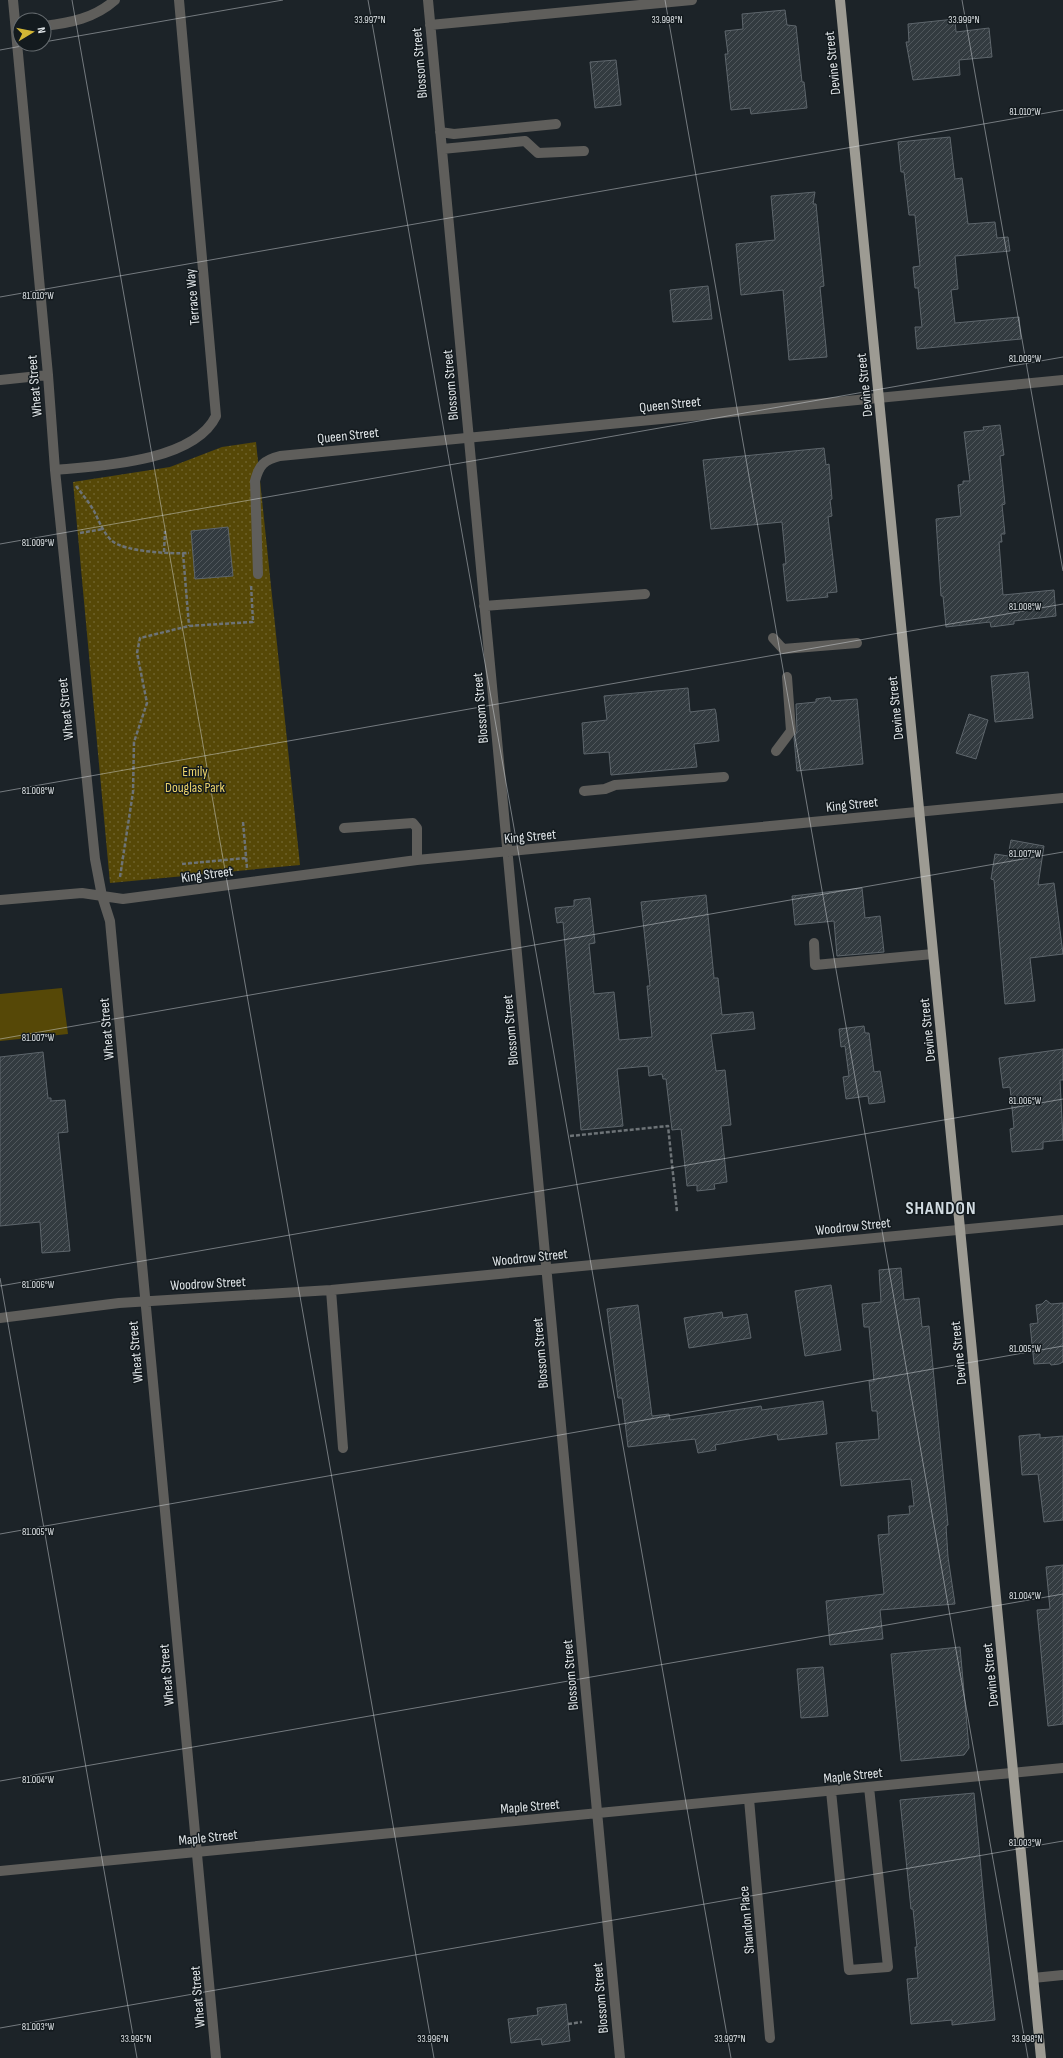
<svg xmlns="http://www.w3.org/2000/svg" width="1063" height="2058" font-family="'Sofia Sans Condensed',sans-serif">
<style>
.park{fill:url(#park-dots)}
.pitch{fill:#564807}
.building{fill:url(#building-hatch);stroke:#5e666c}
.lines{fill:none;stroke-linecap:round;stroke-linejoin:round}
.path{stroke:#6d7377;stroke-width:2.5;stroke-dasharray:4 2;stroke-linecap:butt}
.minor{stroke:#5f5e5b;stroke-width:10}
.major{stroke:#9d9b93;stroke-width:10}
.ticks{fill:none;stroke:#e0e5e8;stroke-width:1;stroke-opacity:0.45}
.labels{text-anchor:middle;stroke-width:3;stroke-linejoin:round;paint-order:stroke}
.street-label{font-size:14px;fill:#e0e5e8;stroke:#131a1e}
.park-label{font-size:14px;fill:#edd46b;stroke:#131a1e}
.district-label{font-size:18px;font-weight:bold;letter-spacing:1px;fill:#d1dbe1;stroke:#131a1e}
.ticks-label{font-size:10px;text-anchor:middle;fill:#e0e5e8;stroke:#131a1e;stroke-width:3;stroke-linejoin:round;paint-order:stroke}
</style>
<defs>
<pattern id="park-dots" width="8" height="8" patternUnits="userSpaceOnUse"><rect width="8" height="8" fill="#564807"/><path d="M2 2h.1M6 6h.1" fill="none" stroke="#6e622b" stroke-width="1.8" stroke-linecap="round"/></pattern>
<pattern id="building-hatch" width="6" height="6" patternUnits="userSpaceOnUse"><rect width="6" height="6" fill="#333b40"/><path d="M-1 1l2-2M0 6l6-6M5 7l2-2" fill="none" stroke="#50575c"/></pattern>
</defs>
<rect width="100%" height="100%" fill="#1c2328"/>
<path class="park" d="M 256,442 L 300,865 L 110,883 L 73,482 L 170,467 L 222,447 Z"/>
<path class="pitch" d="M 62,988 L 68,1034 L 0,1041 L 0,994 Z"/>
<path class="building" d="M 785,10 L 787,25 L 796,26 L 802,82 L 804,82 L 807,108 L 751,114 L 750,108 L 731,110 L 725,54 L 728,54 L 725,31 L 743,29 L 742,14 Z
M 955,19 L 956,32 L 989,28 L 992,57 L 959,60 L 960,75 L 913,80 L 906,42 L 909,42 L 908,24 Z
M 616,60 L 621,105 L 595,108 L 590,62 Z
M 950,137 L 955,179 L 962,178 L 968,224 L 995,222 L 997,238 L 1008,237 L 1010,251 L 955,256 L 958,289 L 951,290 L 955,323 L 1019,317 L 1021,339 L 917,349 L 915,327 L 922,327 L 918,288 L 915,288 L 913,267 L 920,266 L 915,215 L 909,215 L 904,172 L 901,172 L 898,142 Z
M 815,192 L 813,204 L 816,204 L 824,286 L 820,287 L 827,357 L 789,360 L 783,290 L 741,295 L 736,244 L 775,240 L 771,196 Z
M 708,286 L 712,319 L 673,322 L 670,290 Z
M 1000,425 L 1004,455 L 1000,456 L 1005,504 L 1002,505 L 1005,534 L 1001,534 L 1002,542 L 999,542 L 1003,595 L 1054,590 L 1056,616 L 1014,621 L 1014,624 L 991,627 L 990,622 L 946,627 L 943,596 L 941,596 L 936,519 L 961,516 L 958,485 L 963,484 L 963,481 L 970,481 L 964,432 L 984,430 L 983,427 Z
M 824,448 L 826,465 L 829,464 L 832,499 L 830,500 L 832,516 L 828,517 L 837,592 L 827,593 L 828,597 L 787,601 L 783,564 L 786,564 L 782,522 L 711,529 L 703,460 Z
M 228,527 L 233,576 L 195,579 L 191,531 Z
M 1028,672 L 1033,718 L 995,722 L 991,676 Z
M 688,688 L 690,712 L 715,709 L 716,713 L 719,741 L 694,744 L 697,767 L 611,775 L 609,752 L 584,754 L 582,723 L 607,720 L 604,696 Z
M 830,697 L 831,701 L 857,699 L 863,764 L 797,771 L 794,738 L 797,731 L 796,704 L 816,702 L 816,699 Z
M 969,714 L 988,720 L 976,759 L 956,753 Z
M 1011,840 L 1044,846 L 1038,885 L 1054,883 L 1063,954 L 1030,958 L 1035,1001 L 1005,1004 L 994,880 L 991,879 L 995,854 L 1008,856 Z
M 862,888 L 865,918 L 880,916 L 884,952 L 837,956 L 834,921 L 795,925 L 792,896 Z
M 706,895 L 714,978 L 718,978 L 722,1015 L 753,1012 L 755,1029 L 711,1034 L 716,1071 L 725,1070 L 731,1125 L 721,1126 L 727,1182 L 714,1184 L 715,1189 L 697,1191 L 697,1185 L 687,1186 L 681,1129 L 672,1130 L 666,1079 L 663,1079 L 662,1074 L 649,1076 L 648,1066 L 617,1069 L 623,1126 L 581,1130 L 563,922 L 557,923 L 555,908 L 574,906 L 574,900 L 590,898 L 595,943 L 589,944 L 594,994 L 614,992 L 619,1040 L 652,1037 L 647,986 L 650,986 L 641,902 Z
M 864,1026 L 865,1033 L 869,1033 L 874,1072 L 880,1071 L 885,1102 L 869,1104 L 868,1096 L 846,1099 L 843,1077 L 849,1076 L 845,1046 L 841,1047 L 839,1029 Z
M 1063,1049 L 1063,1080 L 1060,1080 L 1063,1140 L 1043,1142 L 1043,1149 L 1012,1152 L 1010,1129 L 1014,1128 L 1010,1087 L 1003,1088 L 999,1058 Z
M 43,1052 L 48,1098 L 51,1098 L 51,1101 L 65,1100 L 68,1132 L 58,1133 L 70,1251 L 42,1253 L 40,1222 L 0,1226 L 0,1057 Z
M 901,1268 L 904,1300 L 919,1298 L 922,1327 L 929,1326 L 948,1525 L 946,1526 L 948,1557 L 955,1604 L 880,1610 L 883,1639 L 830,1645 L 826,1601 L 884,1594 L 878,1535 L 889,1534 L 888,1516 L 910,1514 L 909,1506 L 914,1506 L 911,1479 L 841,1486 L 836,1443 L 879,1439 L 877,1411 L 872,1411 L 869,1381 L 874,1381 L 869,1327 L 864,1327 L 862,1304 L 881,1302 L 879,1270 Z
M 831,1285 L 841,1350 L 805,1356 L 795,1291 Z
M 1046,1300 L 1051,1304 L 1063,1303 L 1063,1362 L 1059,1364 L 1051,1365 L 1050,1363 L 1034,1364 L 1030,1324 L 1038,1323 L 1036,1305 L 1042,1304 Z
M 638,1305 L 652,1416 L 669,1414 L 670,1420 L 761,1406 L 762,1410 L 823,1401 L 827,1434 L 778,1440 L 777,1434 L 715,1445 L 716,1450 L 698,1453 L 695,1439 L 628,1447 L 622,1398 L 618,1398 L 607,1309 Z
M 722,1312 L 723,1318 L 747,1314 L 751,1338 L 689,1348 L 684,1318 Z
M 1040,1434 L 1040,1438 L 1063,1436 L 1063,1520 L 1044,1522 L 1038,1474 L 1022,1475 L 1019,1436 Z
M 1063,1565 L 1063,1724 L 1048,1726 L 1037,1610 L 1050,1609 L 1046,1567 Z
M 960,1647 L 969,1748 L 964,1755 L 901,1761 L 891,1654 Z
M 823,1667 L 828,1716 L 801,1718 L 797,1669 Z
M 974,1793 L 995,2020 L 952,2025 L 952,2020 L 911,2024 L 907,1979 L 918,1978 L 915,1947 L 917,1947 L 913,1909 L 911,1909 L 900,1800 Z
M 566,2004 L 570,2041 L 542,2045 L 541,2039 L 511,2043 L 508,2019 L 538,2015 L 537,2008 Z"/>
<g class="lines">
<path class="path" d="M 76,486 C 82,494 89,502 94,511 C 99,521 103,532 111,540 C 123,552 172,554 189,553
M 80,533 L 103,529
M 164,552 L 165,531
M 183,553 L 189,626
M 243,822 L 247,868
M 182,864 L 246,858
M 120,877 L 133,792 L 134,742 L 147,703 L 137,653 L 140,638 L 189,626 L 253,622 L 251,584
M 570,1136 L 668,1126 L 677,1212
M 568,2024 L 582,2022"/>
<path class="minor" d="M 13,0 L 48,375 L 55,470 L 95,859 L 102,896 L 110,921 L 216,2058
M 428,0 L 620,2058
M 430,25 L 692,0
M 44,26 C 70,23 95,18 115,0
M 440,132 L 454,134 L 556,124
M 442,149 L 525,141 L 538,153 L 584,151
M 0,380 L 48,375
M 55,470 C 99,466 194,462 216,416 L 179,0
M 258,574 L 255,481 C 259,465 264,460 280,456 L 1063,380
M 484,606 L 645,594
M 773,638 L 783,649 L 857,643
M 776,751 L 791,731 L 787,677
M 584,791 L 605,789 L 615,785 L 724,777
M 344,828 L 413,823 L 417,828 L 417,860
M 0,900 L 82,893 L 123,899 L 417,860 L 1063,798
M 814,943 L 815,965 L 933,954
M 331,1290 L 343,1448
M 0,1318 L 119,1303 L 331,1290 L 1063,1220
M 831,1791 L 849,1970 L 888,1967 L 869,1787
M 749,1799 L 770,2038
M 0,1871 L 1063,1768
M 1033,1978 L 1063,1975"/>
<path class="major" d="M 840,0 L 1041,2058"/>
</g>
<path class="ticks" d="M 72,0 L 434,2058M 368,0 L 731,2058M 665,0 L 1028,2058M 962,0 L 1063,571M 44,42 L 283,0M 0,50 L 33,44M 0,297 L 1063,110M 0,544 L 1063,357M 0,792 L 1063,604M 0,1039 L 1063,852M 0,1278 L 137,2058M 0,1286 L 1063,1099M 0,1534 L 1063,1346M 0,1781 L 1063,1594M 0,2028 L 1063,1841"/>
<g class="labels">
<g class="street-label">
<text transform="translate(419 63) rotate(-95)" y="5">Blossom Street</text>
<text transform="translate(832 63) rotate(-96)" y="5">Devine Street</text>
<text transform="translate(192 297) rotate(-95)" y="5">Terrace Way</text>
<text transform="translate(450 385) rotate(-95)" y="5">Blossom Street</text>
<text transform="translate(864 385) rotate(-96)" y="5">Devine Street</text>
<text transform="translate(34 386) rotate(-95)" y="5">Wheat Street</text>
<text transform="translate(670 404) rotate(-6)" y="5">Queen Street</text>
<text transform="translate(348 435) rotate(-6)" y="5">Queen Street</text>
<text transform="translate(480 708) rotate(-95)" y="5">Blossom Street</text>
<text transform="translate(895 708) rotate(-96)" y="5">Devine Street</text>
<text transform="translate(65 709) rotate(-96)" y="5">Wheat Street</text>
<text transform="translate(852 804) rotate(-6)" y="5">King Street</text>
<text transform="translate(530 836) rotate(-5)" y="5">King Street</text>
<text transform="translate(207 874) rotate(-8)" y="5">King Street</text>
<text transform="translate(106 1029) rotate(-95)" y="5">Wheat Street</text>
<text transform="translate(510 1030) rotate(-95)" y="5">Blossom Street</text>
<text transform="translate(927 1030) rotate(-96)" y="5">Devine Street</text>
<text transform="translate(853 1226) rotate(-6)" y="5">Woodrow Street</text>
<text transform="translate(530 1257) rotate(-6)" y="5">Woodrow Street</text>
<text transform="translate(208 1283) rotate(-3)" y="5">Woodrow Street</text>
<text transform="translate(135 1352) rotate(-95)" y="5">Wheat Street</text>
<text transform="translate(540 1353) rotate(-95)" y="5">Blossom Street</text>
<text transform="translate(958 1353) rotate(-96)" y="5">Devine Street</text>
<text transform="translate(166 1675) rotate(-95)" y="5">Wheat Street</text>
<text transform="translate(570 1675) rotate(-95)" y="5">Blossom Street</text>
<text transform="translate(990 1675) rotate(-96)" y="5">Devine Street</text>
<text transform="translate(853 1775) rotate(-6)" y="5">Maple Street</text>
<text transform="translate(530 1806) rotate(-5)" y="5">Maple Street</text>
<text transform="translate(208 1837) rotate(-6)" y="5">Maple Street</text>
<text transform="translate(746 1920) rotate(-95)" y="5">Shandon Place</text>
<text transform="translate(197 1997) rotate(-95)" y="5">Wheat Street</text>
<text transform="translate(600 1998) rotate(-95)" y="5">Blossom Street</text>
</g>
<g class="park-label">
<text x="195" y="776">Emily<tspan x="195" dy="16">Douglas Park</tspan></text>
</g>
<g class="district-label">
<text x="941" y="1214">SHANDON</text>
</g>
</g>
<g class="ticks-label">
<text x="370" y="23">33.997°N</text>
<text x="667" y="23">33.998°N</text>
<text x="964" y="23">33.999°N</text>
<text x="1025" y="115">81.010°W</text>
<text x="38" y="299">81.010°W</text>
<text x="1025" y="362">81.009°W</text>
<text x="38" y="546">81.009°W</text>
<text x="1025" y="610">81.008°W</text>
<text x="38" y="794">81.008°W</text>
<text x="1025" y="857">81.007°W</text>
<text x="38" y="1041">81.007°W</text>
<text x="1025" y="1104">81.006°W</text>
<text x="38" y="1288">81.006°W</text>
<text x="1025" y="1352">81.005°W</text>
<text x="38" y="1535">81.005°W</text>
<text x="1025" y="1599">81.004°W</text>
<text x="38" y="1783">81.004°W</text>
<text x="1025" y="1846">81.003°W</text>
<text x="38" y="2030">81.003°W</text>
<text x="136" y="2042">33.995°N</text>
<text x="433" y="2042">33.996°N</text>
<text x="730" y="2042">33.997°N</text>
<text x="1027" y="2042">33.998°N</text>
</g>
<g transform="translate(32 32) rotate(80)"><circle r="19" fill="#131a1e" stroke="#656b6f"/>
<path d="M0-3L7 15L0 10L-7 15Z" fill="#d3b635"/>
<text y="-6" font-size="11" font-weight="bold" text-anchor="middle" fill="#e0e5e8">N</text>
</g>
</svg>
